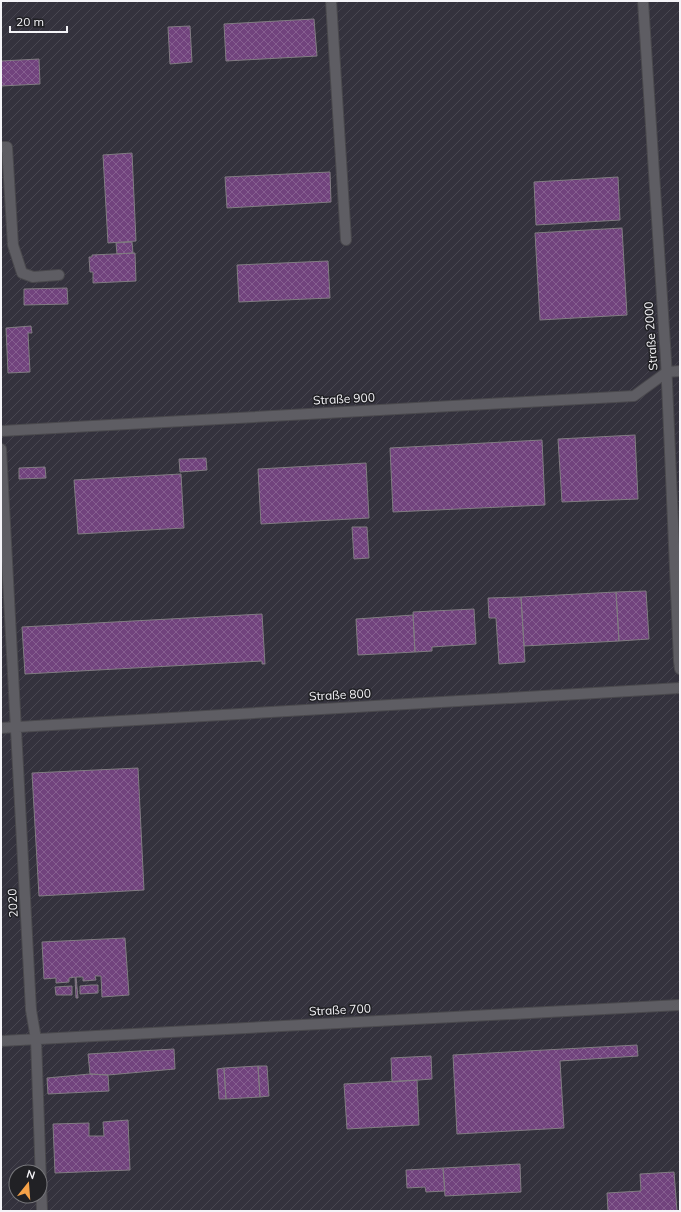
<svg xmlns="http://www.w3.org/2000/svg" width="681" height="1212" font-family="Mulish,sans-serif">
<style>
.industrial{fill:url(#industrial-furrows);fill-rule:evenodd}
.building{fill:url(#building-cross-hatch);stroke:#817c82}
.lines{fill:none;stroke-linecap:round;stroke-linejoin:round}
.lane-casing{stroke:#4a494d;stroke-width:12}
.lane{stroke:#5e5d63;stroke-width:10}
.labels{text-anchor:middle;stroke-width:3;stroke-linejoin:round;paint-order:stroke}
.street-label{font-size:12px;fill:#f4f3f7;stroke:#212125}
</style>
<defs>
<pattern id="industrial-furrows" width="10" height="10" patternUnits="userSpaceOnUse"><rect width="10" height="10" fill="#34323d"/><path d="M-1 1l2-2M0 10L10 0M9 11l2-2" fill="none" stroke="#484650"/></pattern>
<pattern id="building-cross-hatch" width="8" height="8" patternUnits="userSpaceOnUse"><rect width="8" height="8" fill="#71437d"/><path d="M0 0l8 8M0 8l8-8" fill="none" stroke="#865f90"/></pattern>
</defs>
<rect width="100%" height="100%" fill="#2b2a2f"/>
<path class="industrial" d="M 1,1 L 680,1 L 680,1211 L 1,1211 ZM 16,1172 L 40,1172 L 40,1196 L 16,1196 Z"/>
<path class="building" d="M 314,19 L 317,56 L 226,61 L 224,24 Z
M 190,26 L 192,62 L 170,64 L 168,27 Z
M 39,59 L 40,84 L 1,86 L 1,61 Z
M 132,153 L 136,241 L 108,243 L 103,155 Z
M 330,172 L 331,202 L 227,208 L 225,177 Z
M 618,177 L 620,220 L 536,225 L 534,182 Z
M 622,228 L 627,315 L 540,320 L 535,233 Z
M 132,242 L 133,253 L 117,254 L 116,243 Z
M 135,253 L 136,281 L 93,283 L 93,272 L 90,272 L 89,257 L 92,257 L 92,255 Z
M 328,261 L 330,298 L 239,302 L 237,265 Z
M 67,288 L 68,304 L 24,305 L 24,289 Z
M 31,326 L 32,333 L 28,333 L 30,372 L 8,373 L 6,328 Z
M 635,435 L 638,499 L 562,502 L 558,439 Z
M 542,440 L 545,505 L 393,512 L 390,448 Z
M 206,458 L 207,470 L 180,472 L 179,459 Z
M 366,463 L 369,518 L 261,524 L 258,469 Z
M 45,467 L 46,478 L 19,479 L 19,468 Z
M 181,474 L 184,528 L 78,534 L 74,480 Z
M 352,527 L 367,527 L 369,558 L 354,559 Z
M 646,591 L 649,639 L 619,641 L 616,592 Z
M 616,592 L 619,641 L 524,646 L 521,597 Z
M 521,597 L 525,662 L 499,664 L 496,618 L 489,618 L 488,598 Z
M 474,609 L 476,644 L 432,647 L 432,651 L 415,652 L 413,612 Z
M 262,614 L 265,664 L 262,664 L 262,661 L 25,674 L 22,627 Z
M 413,615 L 415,652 L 358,655 L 356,619 Z
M 138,768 L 144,890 L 39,896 L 32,773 Z
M 125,938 L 129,995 L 102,997 L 101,976 L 95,976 L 96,980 L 83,981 L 83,977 L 76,977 L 78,998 L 76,998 L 75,977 L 69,978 L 69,982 L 56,983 L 56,978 L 44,979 L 42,942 Z
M 91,985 L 98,985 L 98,993 L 80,994 L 80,986 Z
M 72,986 L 72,995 L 56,995 L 55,987 Z
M 637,1045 L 638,1056 L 560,1061 L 564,1128 L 457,1134 L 453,1055 Z
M 174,1049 L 175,1069 L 108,1075 L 90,1074 L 88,1054 Z
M 431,1056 L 432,1079 L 392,1082 L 391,1058 Z
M 258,1066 L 267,1066 L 269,1096 L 260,1097 Z
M 258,1066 L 260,1097 L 226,1099 L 224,1068 Z
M 224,1068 L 226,1099 L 219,1099 L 217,1069 Z
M 90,1074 L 108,1075 L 109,1091 L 48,1094 L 47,1078 Z
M 417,1080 L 419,1125 L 347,1129 L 344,1084 Z
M 128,1120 L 130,1170 L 55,1173 L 53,1124 L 89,1123 L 89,1136 L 104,1136 L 103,1122 Z
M 520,1164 L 521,1192 L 445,1196 L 443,1168 Z
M 443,1168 L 445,1191 L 426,1192 L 425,1187 L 407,1188 L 406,1170 Z
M 674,1172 L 677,1211 L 608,1211 L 607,1193 L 641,1191 L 640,1174 Z"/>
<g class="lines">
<defs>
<path id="lane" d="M 331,1 L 346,240
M 643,1 L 666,360 L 679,661 L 680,669
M 1,147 L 7,147 L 13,245 L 22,273 L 33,277 L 59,275
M 1,431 L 634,396 L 667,372 L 680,371
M 1,449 L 31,1010 L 36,1039 L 42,1211
M 1,728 L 680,688
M 1,1041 L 680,1005"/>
</defs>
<use href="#lane" class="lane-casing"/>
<use href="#lane" class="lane"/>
</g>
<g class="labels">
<g class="street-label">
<text transform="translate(651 336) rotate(-94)" y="4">Straße 2000</text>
<text transform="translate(344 399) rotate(-3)" y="4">Straße 900</text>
<text transform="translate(340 695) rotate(-3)" y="4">Straße 800</text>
<text transform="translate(13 903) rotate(-93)" y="4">2020</text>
<text transform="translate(340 1010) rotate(-3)" y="4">Straße 700</text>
</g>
</g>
<rect width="681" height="1212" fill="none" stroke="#f4f3f7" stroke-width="4"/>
<g transform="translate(28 1184) rotate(17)"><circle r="19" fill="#212125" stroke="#757579"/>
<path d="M0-3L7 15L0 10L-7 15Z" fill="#f6a248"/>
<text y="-6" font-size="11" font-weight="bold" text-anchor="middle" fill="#f4f3f7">N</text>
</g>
<path d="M10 26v6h57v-6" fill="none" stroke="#f4f3f7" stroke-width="2"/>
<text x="16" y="26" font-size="12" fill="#f4f3f7" stroke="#212125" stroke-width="3" paint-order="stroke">20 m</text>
</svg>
